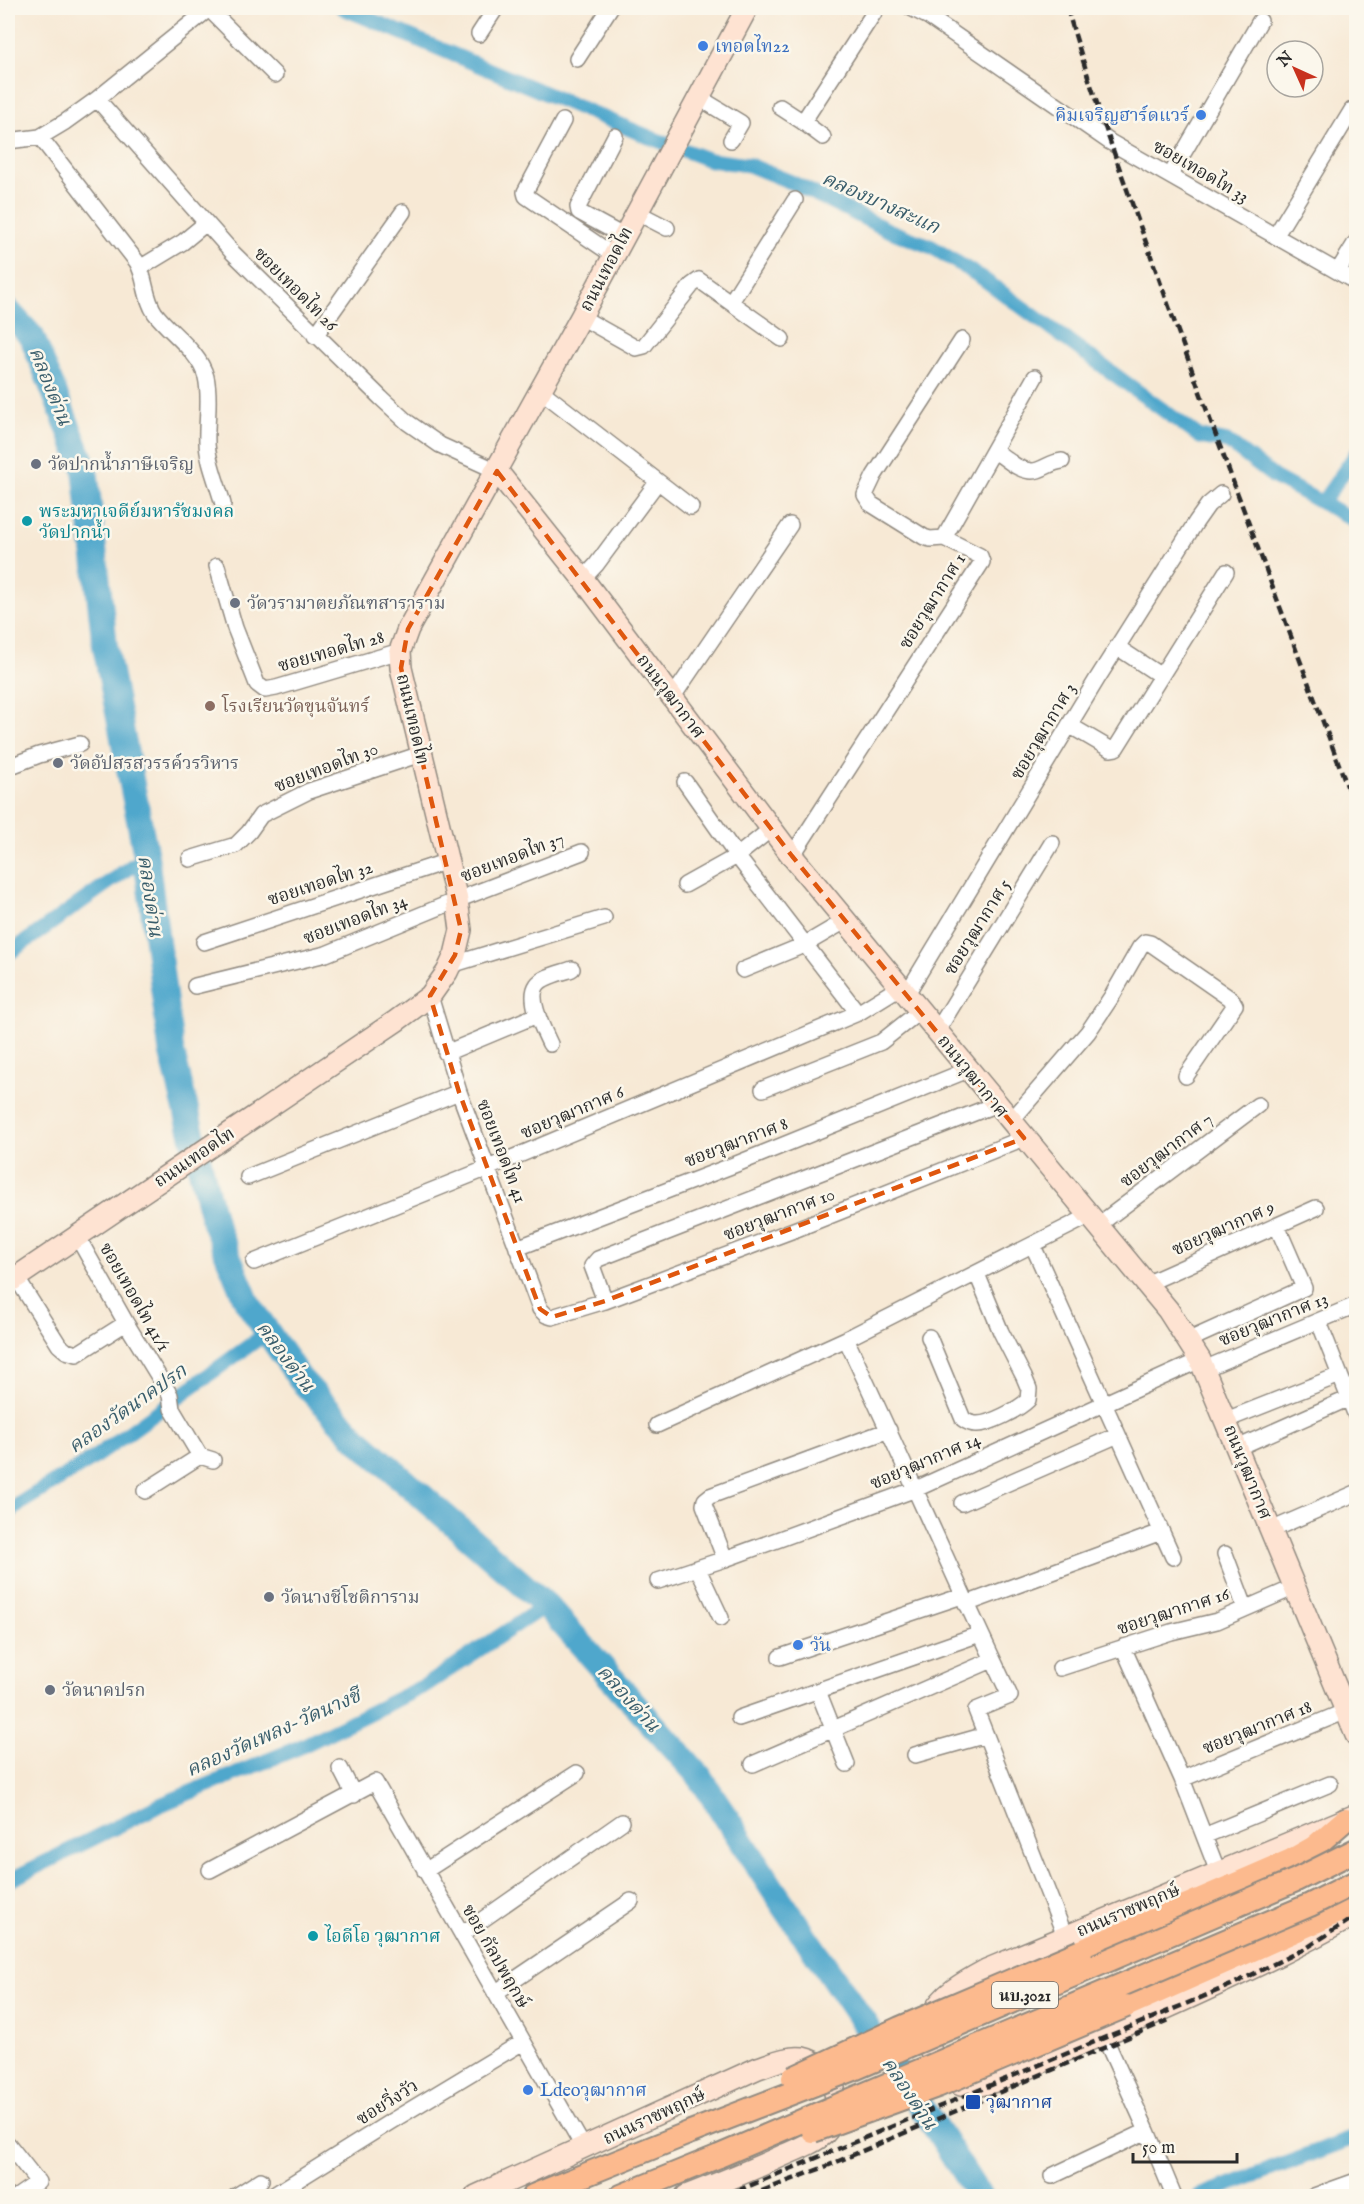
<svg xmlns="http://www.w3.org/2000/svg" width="1364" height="2204" font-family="'IM FELL English','Noto Serif Thai',serif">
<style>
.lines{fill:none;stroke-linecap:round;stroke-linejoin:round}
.canal{stroke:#4fa7cc;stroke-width:15}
.river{stroke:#4fa7cc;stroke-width:26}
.minor-casing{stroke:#918a80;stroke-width:18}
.secondary-casing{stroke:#918a80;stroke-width:24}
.primary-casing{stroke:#918a80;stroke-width:26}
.minor{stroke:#fff;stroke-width:15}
.secondary{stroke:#fee3d2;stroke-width:21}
.primary{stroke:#fcba8e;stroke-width:22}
.rail{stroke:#2b2b2b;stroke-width:4.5;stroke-dasharray:9 4.5;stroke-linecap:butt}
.primary-bridge-casing{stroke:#918a80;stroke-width:26;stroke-linecap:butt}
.primary-bridge{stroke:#fcba8e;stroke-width:22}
.marked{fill:none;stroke:#df570e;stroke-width:4.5;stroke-dasharray:12 8;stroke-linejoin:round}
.shop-dot{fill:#3f7fe0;stroke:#fbf7ec;stroke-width:2}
.worship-dot{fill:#6b7280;stroke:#fbf7ec;stroke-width:2}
.culture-dot{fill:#0f9aa8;stroke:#fbf7ec;stroke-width:2}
.education-dot{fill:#8d6e63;stroke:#fbf7ec;stroke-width:2}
.transit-dot{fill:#1a4fb4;stroke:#fbf7ec;stroke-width:2}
.labels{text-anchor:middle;stroke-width:5;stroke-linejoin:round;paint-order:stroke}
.shield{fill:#fbf7ec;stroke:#696865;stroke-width:1.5}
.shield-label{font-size:16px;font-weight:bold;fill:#2b2b2b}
.shop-label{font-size:18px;fill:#366cbe;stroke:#fbf7ec;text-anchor:start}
.street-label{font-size:18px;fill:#2b2b2b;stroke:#fbf7ec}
.worship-label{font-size:18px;fill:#5b616d;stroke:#fbf7ec;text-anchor:start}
.culture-label{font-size:18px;fill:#0d838f;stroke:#fbf7ec;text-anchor:start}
.education-label{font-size:18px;fill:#785e54;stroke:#fbf7ec;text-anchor:start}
.transit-label{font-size:18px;fill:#164399;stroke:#fbf7ec;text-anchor:start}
.water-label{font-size:20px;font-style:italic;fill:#395d6b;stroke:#fbf7ec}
</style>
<rect width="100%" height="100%" fill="#fbf7ec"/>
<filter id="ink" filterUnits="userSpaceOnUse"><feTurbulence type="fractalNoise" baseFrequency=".0167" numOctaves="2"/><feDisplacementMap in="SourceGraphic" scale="12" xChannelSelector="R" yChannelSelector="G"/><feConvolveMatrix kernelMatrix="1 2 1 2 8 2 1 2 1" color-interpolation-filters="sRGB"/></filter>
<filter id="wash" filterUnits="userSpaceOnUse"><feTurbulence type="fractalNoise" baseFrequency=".008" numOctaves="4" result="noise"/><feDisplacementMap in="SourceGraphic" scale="24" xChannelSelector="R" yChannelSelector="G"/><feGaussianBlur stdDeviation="1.35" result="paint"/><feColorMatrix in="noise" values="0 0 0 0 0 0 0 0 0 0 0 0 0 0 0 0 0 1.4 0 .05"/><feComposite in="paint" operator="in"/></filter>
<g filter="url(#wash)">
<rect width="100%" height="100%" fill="#f7e9d5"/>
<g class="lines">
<path class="canal" d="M 343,8 L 649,137 L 710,160 L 749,165 L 791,182 L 888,230 L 932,247 L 982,278 L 1200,437 L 1228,442 L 1274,477 L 1356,521
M 1322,503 L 1356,454
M 8,954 L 146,856
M 8,1514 L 22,1502 L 92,1459 L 268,1332
M 8,1881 L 160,1805 L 300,1747 L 426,1685 L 546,1605
M 1200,2196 L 1356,2137"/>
<path class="river" d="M 8,311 L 32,337 L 85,469 L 105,646 L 146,856 L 171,1049 L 214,1222 L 247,1302 L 300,1379 L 358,1440 L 546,1605 L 700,1777 L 774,1891 L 939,2133 L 979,2196"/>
</g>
</g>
<g filter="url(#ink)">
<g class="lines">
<defs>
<path id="minor" d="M 911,8 L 929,17 L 1110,142 L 1356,282
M 209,9 L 275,75
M 479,34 L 496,8
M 577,59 L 610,8
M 698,97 L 741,123 L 731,140
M 97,99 L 233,253 L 381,398 L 407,422 L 440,445 L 497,471
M 780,107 L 803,122 L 877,8
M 563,121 L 525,192 L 526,196 L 613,255
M 803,122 L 823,137
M 615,136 L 578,207 L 579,212 L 623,236
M 40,137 L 137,262 C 146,277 144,297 155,313 C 171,334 199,351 206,377 C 211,398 206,421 207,442 C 207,460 218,485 223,504
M 8,141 L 40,137 L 65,122 L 97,99 L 210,8
M 1170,176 L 1260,21
M 636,212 L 667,228
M 1276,235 L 1352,110
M 140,268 L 183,242 L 206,223
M 1338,271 L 1356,242
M 731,302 L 795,200
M 581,317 L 636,348 L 644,346 L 692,285 L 699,280 L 782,339
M 315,336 L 403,212
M 540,390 L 691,507
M 994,450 C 1007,459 1022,475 1038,470 C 1047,467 1052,462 1062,461
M 944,538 L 930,539 L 924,537 L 871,504 L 865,495 L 874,476 L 962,340
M 217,566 L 235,628 L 257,684 L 265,690 L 276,688 L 400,651
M 583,579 L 596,565 L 653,488
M 1117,647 L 1161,676
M 672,698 L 790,525
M 1069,725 L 1110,749 L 1116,748 L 1226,572
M 8,767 L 39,755 L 80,744
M 685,782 L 737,856 L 858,1013
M 792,856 L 982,562 L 980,556 L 944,538 L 1035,377
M 190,859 L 236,845 L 249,832 L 261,815 L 309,791 L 421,754
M 685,885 L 737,856 L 771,829
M 204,942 L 448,861
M 451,965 L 604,918
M 743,970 L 804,945 L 845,921
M 195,986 L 326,954 L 457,900 L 582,852
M 906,995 L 1097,679 L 1196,522 L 1208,505 L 1221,494
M 430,996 L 459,1092 L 540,1309 L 546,1315 L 552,1317 L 605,1301 L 799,1228 L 1024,1138
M 937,1031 L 1052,843
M 550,1044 C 544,1031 527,999 537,985 C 543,976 562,973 572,969
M 446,1053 L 537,1015
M 763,1089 L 881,1042 L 920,1011
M 1011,1121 L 1088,1032 L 1112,996 L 1140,947 L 1145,942 L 1150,943 L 1232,1000 L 1235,1005 L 1186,1076
M 248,1177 L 459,1092
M 1097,1226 L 1258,1105
M 77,1236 L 126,1323 L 170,1395 L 172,1409 L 200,1456 L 213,1460
M 1033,1246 L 1173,1557
M 517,1248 L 739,1163 L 968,1070
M 254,1262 L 488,1168 L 858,1013 L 900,987
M 16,1277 L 59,1345 L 66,1351 L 77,1354 L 126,1323
M 1146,1284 L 1316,1208
M 605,1301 L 592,1266 L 598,1259 L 997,1104
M 1319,1322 L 1356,1416
M 929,1337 L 963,1419 C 967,1422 971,1424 976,1424 C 989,1425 1019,1409 1028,1400 L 1029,1389 L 1024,1377 L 1001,1332 L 977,1274
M 846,1339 C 902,1458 954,1578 1010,1696 L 976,1710 L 1065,1936
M 1189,1340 L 1304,1288 L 1277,1226
M 1204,1369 L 1356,1305
M 1226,1420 L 1340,1375
M 657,1425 L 846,1339 L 1089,1216
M 1237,1448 L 1356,1395
M 145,1491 L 200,1456
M 962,1503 L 1118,1435
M 1271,1530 L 1356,1493
M 1225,1554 L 1245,1607
M 725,1559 L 704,1505 L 705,1500 L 710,1496 L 889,1430
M 698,1569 L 721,1618
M 658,1581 L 725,1559 L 916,1489 L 1200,1360
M 966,1604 L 1161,1532
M 1123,1647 L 1182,1779 L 1218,1872
M 780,1657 L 962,1596
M 1060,1668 L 1171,1632 L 1217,1621 L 1295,1587
M 818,1691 L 847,1764
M 739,1718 L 980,1634
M 915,1755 L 986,1735
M 753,1764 L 992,1660
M 340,1768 L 354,1795
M 1182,1779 L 1356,1707
M 1204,1836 L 1330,1784
M 210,1870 L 375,1782 L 584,2148
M 425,1871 L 577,1773
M 462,1934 L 622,1822
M 495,1993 L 631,1901
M 1103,2034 L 1147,2131 L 1174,2196
M 8,2144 L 38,2182 L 18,2196
M 1052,2176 L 1147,2131
M 236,2196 L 261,2180
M 272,2196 L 390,2122 L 523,2042
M 1314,2196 L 1356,2181"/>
<path id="secondary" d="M 497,471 L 583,579 L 792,856 L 1168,1310 L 1200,1360 L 1356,1735
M 8,1283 L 396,1021 L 430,996 L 447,972 L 455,955 L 461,930 L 457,900 L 401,668 L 400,651 L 408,629 L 581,317 L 747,8
M 1356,1815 L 986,1970 C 964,1982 943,1993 931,2016 C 918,2042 943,2091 975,2086 C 1011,2080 1054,2055 1089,2040 C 1108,2032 1128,2025 1148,2016 C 1218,1985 1289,1952 1356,1914
M 476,2196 L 758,2068 C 773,2063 788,2056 803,2058 C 835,2064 847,2111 825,2133 C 814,2143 798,2149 784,2155 C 752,2170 719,2183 686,2196"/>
<path id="primary" d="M 1081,1951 L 1291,1860 L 1314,1847 L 1345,1820
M 1126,2006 L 1356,1904
M 533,2196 L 691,2132
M 621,2196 L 719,2156"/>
</defs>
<use href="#minor" class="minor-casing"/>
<use href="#secondary" class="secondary-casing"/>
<use href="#primary" class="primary-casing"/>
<use href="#minor" class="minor"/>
<use href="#secondary" class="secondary"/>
<use href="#primary" class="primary"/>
<path class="rail" d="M 1067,8 C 1096,108 1133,205 1168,304 C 1229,473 1293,641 1356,810
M 725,2196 L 1231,1985 L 1308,1947 L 1356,1916
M 749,2196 L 827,2166 L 1169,2020"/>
<defs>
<path id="primary-bridge" d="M 793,2078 L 900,2028 L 1081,1951
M 813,2131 L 937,2086 L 1126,2006
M 691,2132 L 854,2069 L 1296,1880 L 1356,1850
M 719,2156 L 1310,1905 L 1356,1882"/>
</defs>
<use href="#primary-bridge" class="primary-bridge-casing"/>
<use href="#primary-bridge" class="primary-bridge"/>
</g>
</g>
<path class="marked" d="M 497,471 L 792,856 L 1024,1138 L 605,1301 L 552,1317 L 540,1309 L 459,1092 L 430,996 L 455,955 L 461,930 L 401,668 L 408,629 Z"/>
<g class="shop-dot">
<circle cx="703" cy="46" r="6"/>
<circle cx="1201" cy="115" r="6"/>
<circle cx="798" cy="1645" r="6"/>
<circle cx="528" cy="2090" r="6"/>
</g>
<g class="worship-dot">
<circle cx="36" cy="464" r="6"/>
<circle cx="235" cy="603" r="6"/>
<circle cx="58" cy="763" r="6"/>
<circle cx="269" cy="1597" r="6"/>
<circle cx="50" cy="1690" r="6"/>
</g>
<g class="culture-dot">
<circle cx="27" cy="521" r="6"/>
<circle cx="313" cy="1936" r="6"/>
</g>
<circle class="education-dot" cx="210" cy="706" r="6"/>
<rect class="transit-dot" x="965" y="2094" width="16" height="16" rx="3"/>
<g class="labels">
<rect class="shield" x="992" y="1982" width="66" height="26" rx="4.5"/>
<g class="shield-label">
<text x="1025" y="2001">นบ.3021</text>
</g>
<g class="shop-label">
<text x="715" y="52">เทอดไท22</text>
<text x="1189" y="121" text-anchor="end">คิมเจริญฮาร์ดแวร์</text>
<text x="810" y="1651">วัน</text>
<text x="540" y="2096">Ldeoวุฒากาศ</text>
</g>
<g class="street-label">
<text transform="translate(1201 171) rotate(30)" y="6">ซอยเทอดไท 33</text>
<text transform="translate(606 269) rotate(-62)" y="6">ถนนเทอดไท</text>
<text transform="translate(296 289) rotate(45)" y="6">ซอยเทอดไท 26</text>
<text transform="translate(932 601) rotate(-58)" y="6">ซอยวุฒากาศ 1</text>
<text transform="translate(331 651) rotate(-16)" y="6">ซอยเทอดไท 28</text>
<text transform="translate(671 696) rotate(53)" y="6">ถนนวุฒากาศ</text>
<text transform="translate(413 719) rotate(77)" y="6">ถนนเทอดไท</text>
<text transform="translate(1043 731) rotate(-59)" y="6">ซอยวุฒากาศ 3</text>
<text transform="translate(326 767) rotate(-21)" y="6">ซอยเทอดไท 30</text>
<text transform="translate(512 857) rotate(-21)" y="6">ซอยเทอดไท 37</text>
<text transform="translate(320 883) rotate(-18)" y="6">ซอยเทอดไท 32</text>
<text transform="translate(355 919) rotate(-21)" y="6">ซอยเทอดไท 34</text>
<text transform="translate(977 927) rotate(-58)" y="6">ซอยวุฒากาศ 5</text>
<text transform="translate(973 1076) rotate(51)" y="6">ถนนวุฒากาศ</text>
<text transform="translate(572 1112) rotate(-23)" y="6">ซอยวุฒากาศ 6</text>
<text transform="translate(736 1142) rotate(-21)" y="6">ซอยวุฒากาศ 8</text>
<text transform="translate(1166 1150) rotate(-37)" y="6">ซอยวุฒากาศ 7</text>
<text transform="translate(502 1151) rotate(69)" y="6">ซอยเทอดไท 41</text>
<text transform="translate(194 1157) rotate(-34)" y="6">ถนนเทอดไท</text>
<text transform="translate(779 1214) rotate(-21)" y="6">ซอยวุฒากาศ 10</text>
<text transform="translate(1223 1228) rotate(-24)" y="6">ซอยวุฒากาศ 9</text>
<text transform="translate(135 1297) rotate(60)" y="6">ซอยเทอดไท 41/1</text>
<text transform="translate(1273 1319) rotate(-22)" y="6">ซอยวุฒากาศ 13</text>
<text transform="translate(925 1461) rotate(-23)" y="6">ซอยวุฒากาศ 14</text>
<text transform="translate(1248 1472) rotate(68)" y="6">ถนนวุฒากาศ</text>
<text transform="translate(1173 1611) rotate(-18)" y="6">ซอยวุฒากาศ 16</text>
<text transform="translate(1257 1727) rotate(-22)" y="6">ซอยวุฒากาศ 18</text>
<text transform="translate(1128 1910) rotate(-23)" y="6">ถนนราชพฤกษ์</text>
<text transform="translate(496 1956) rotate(60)" y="6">ซอย กัลปพฤกษ์</text>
<text transform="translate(387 2102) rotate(-32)" y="6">ซอยวิ่งวัว</text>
<text transform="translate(654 2116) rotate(-25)" y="6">ถนนราชพฤกษ์</text>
</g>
<g class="worship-label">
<text x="48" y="470">วัดปากน้ำภาษีเจริญ</text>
<text x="247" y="609">วัดวรามาตยภัณฑสาราราม</text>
<text x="70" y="769">วัดอัปสรสวรรค์วรวิหาร</text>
<text x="281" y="1603">วัดนางชีโชติการาม</text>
<text x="62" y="1696">วัดนาคปรก</text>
</g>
<g class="culture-label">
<text x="39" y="517">พระมหาเจดีย์มหารัชมงคล<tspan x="39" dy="21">วัดปากน้ำ</tspan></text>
<text x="325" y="1942">ไอดีโอ วุฒากาศ</text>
</g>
<g class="education-label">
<text x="222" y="712">โรงเรียนวัดขุนจันทร์</text>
</g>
<g class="transit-label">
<text x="986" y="2108">วุฒากาศ</text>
</g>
<g class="water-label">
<text transform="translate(881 202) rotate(24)" y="7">คลองบางสะแก</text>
<text transform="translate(51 386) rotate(68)" y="7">คลองด่าน</text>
<text transform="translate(151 896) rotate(82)" y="7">คลองด่าน</text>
<text transform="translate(286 1356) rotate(53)" y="7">คลองด่าน</text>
<text transform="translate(127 1408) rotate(-35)" y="7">คลองวัดนาคปรก</text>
<text transform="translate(629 1698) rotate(48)" y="7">คลองด่าน</text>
<text transform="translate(273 1732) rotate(-24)" y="7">คลองวัดเพลง-วัดนางชี</text>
<text transform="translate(910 2093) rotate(56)" y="7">คลองด่าน</text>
</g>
</g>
<rect width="1364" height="2204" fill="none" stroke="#fbf7ec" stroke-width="30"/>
<g transform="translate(1295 69) rotate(315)"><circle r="28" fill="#fbf7ec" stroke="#a8a59f" stroke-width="1.5"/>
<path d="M0-4.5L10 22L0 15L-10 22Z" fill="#c8321e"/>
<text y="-9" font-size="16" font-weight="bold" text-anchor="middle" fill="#2b2b2b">N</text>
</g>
<path d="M1133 2153v9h104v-9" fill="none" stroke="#2b2b2b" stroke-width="3"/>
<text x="1142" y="2153" font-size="18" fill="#2b2b2b" stroke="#fbf7ec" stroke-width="4.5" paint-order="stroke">50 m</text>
</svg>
